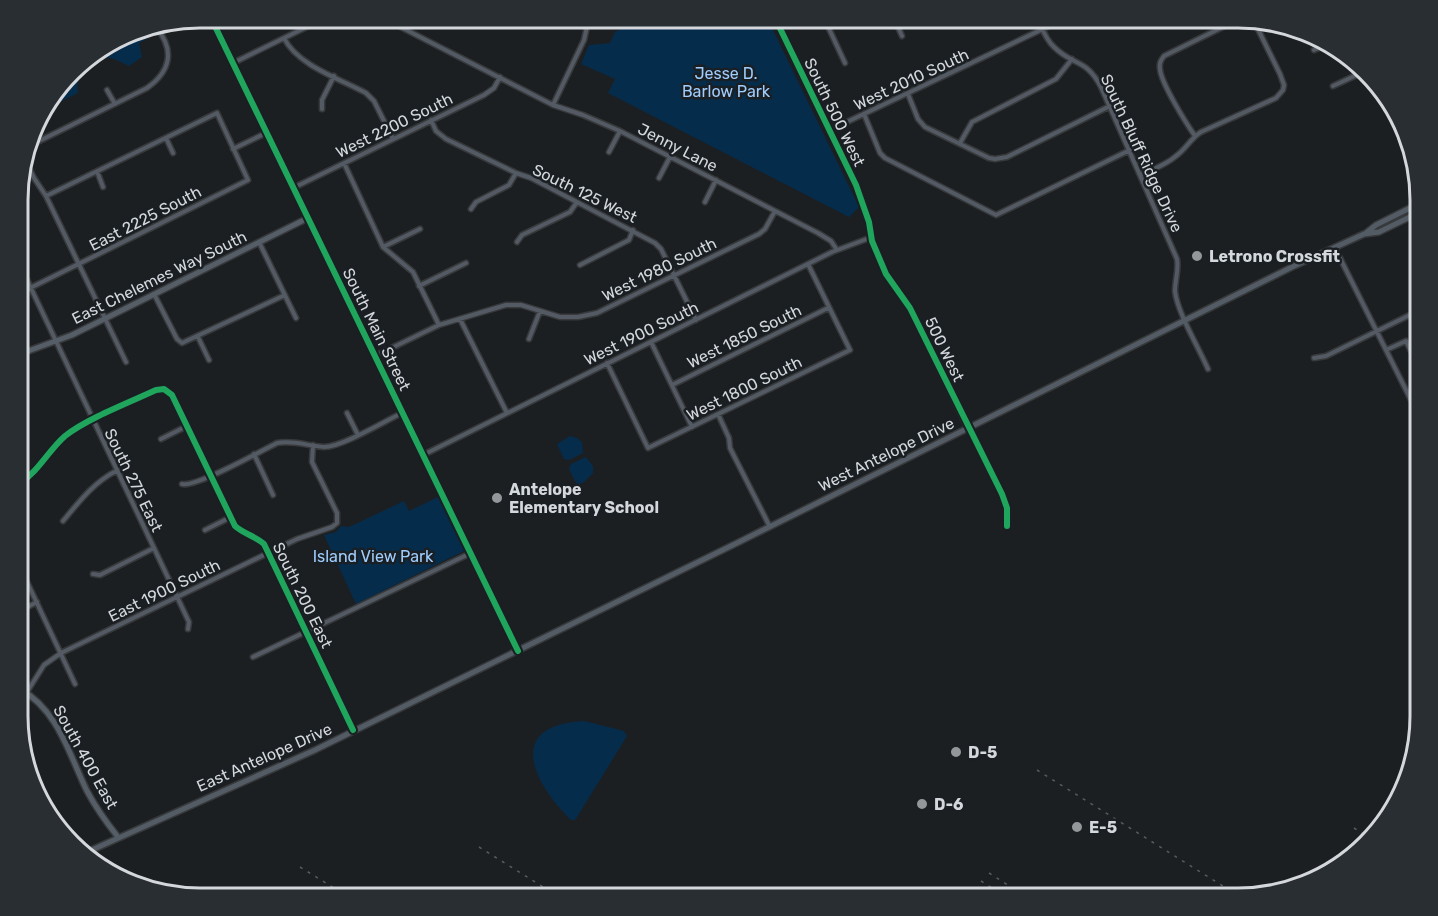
<svg xmlns="http://www.w3.org/2000/svg" width="1438" height="916" font-family="Rubik,sans-serif">
<style>
.green{fill:#062c4c}
.lines{fill:none;stroke-linecap:round;stroke-linejoin:round}
.street-casing{stroke:#37393b;stroke-width:7}
.secondary-casing{stroke:#37393b;stroke-width:8}
.primary-casing{stroke:#37393b;stroke-width:8}
.street{stroke:#535a63;stroke-width:4}
.secondary{stroke:#555d66;stroke-width:5}
.primary{stroke:#535b65;stroke-width:5}
.rail{stroke:#575b60;stroke-width:1.5;stroke-dasharray:3 6;stroke-linecap:butt}
.cycleway-casing{stroke:#1a1f24;stroke-width:10}
.cycleway{stroke:#20a55d;stroke-width:6}
.poi-dot{fill:#94979a;stroke:#1a1f24;stroke-width:2}
.labels{text-anchor:middle;stroke-width:5;stroke-linejoin:round;paint-order:stroke}
.park-label{font-size:16px;fill:#9fcdfd;stroke:#1a1f24}
.street-label{font-size:16px;fill:#d4d7db;stroke:#1a1f24}
.poi-label{font-size:16px;font-weight:bold;fill:#d4d7db;stroke:#1a1f24;text-anchor:start}
.rim{fill:none;stroke:#d4d7db;stroke-width:3}
</style>
<rect width="100%" height="100%" fill="#1c1f22"/>
<path class="green" d="M 643,18 L 767,18 L 859,207 L 849,217 L 608,93 L 615,79 L 581,64 L 589,45 L 610,43 L 615,32 Z
M 150,28 L 155,34 L 139,43 L 142,57 L 129,66 C 124,64 116,59 110,58 C 91,56 74,75 78,93 L 44,110 L 53,98 L 63,93 L 68,86 L 72,73 L 80,63 L 128,40 L 137,41 L 142,30 Z
M 570,436 L 577,438 L 582,442 L 583,453 L 569,460 L 564,459 L 557,444 Z
M 586,457 L 593,466 L 593,473 L 584,482 L 577,485 L 569,469 L 571,464 Z
M 438,497 L 464,551 L 356,604 L 324,535 L 336,532 L 341,526 L 349,527 L 404,501 L 409,511 Z
M 584,721 L 624,731 L 627,736 L 577,817 L 575,820 L 571,820 C 533,783 504,725 584,721 Z"/>
<g class="lines">
<defs>
<path id="street" d="M 383,18 L 553,105 L 583,115 L 620,131 L 818,233 L 831,241 L 837,250
M 824,18 L 845,63
M 894,18 L 902,36
M 1037,18 C 1042,28 1046,40 1054,47 C 1073,66 1086,58 1101,87 L 1177,259 C 1179,270 1175,280 1175,291 C 1177,312 1199,348 1208,369
M 284,38 C 297,65 340,79 366,93 L 374,101 L 393,139
M 1314,50 L 1329,44
M 233,63 L 325,18
M 1333,86 L 1361,73
M 107,90 L 115,104
M 908,94 L 918,119 L 925,127 L 989,158 L 995,159 L 1007,157 L 1110,106
M 553,105 L 584,40 L 589,18
M 322,109 L 322,100 L 334,76
M 864,114 L 880,153 L 885,158 L 996,215 L 1130,150
M 431,120 L 436,131 L 446,139 L 516,173 L 531,178 L 655,243 L 661,249 L 696,320
M 830,130 L 1066,18
M 1195,136 C 1186,123 1161,83 1160,69 C 1159,63 1161,60 1164,56 L 1241,18
M 166,138 L 173,153
M 960,143 L 972,122 L 1056,79 L 1072,59
M 29,146 L 147,88 C 171,71 175,50 156,27
M 233,149 L 266,133
M 609,152 L 620,131
M 25,160 L 34,178 L 46,196 L 126,362
M 344,163 L 383,247 L 413,272 L 439,325
M 97,171 L 103,187
M 1141,175 C 1153,169 1166,165 1176,156 C 1186,149 1191,138 1201,132 L 1276,98 L 1283,90 L 1284,85 L 1280,74 L 1254,21
M 659,178 L 670,157
M 293,188 L 484,95 L 494,88 L 500,77
M 705,202 L 716,180
M 471,209 L 476,202 L 509,185 L 516,173
M 259,242 L 296,318
M 517,242 L 522,235 L 570,212 L 577,202
M 383,247 L 420,229
M 1335,248 L 1420,418
M 20,265 L 189,622 L 188,629
M 580,265 L 625,242 L 629,240 L 633,230
M 419,286 L 466,263
M 20,293 L 248,180 L 217,113 L 46,196
M 154,294 L 177,339 L 182,343 L 285,295
M 460,319 L 507,413
M 198,337 L 209,360
M 529,339 L 540,311
M 651,342 L 692,427
M 1386,350 L 1406,341 L 1420,369
M 375,356 L 439,325 L 506,305 L 521,305 L 560,317 L 578,317 L 597,313 L 759,234 L 765,229 L 775,211
M 1314,358 L 1326,356 L 1420,310
M 607,363 L 648,448 L 850,350 L 808,264
M 672,385 L 828,308
M 347,413 L 358,435
M 718,414 L 729,438 L 730,448 L 770,527
M 968,428 C 982,456 1010,494 1007,526
M 161,439 L 187,426
M 254,454 L 273,495
M 423,455 L 832,252 L 872,237
M 20,483 C 39,471 48,451 65,436 C 86,419 130,402 156,390 L 164,389 L 172,395 L 235,526 C 244,534 255,536 264,544 L 353,730
M 182,484 C 195,488 261,451 277,443 C 294,440 308,446 324,447 C 342,447 385,421 402,413
M 63,521 C 79,502 93,483 116,471
M 205,530 L 231,517
M 20,567 L 75,684
M 93,574 L 100,575 L 154,548
M 22,610 L 37,602
M 253,657 L 471,553
M 20,703 L 44,665 L 61,653 L 297,539 L 332,527 L 337,523 L 337,513 L 312,462 L 313,445"/>
<path id="secondary" d="M 211,18 L 518,651
M 775,18 L 856,185 L 869,222 L 872,241 L 886,274 L 910,308 L 968,428
M 1390,104 L 1404,136
M 20,354 L 72,335 L 308,218
M 20,689 C 58,710 69,754 87,791 C 96,808 106,822 118,837"/>
<path id="primary" d="M 1366,233 L 1376,225 L 1420,203
M 85,853 L 315,750 L 739,542 L 1294,266 L 1364,234 L 1379,232 L 1420,212"/>
</defs>
<use href="#street" class="street-casing"/>
<use href="#secondary" class="secondary-casing"/>
<use href="#primary" class="primary-casing"/>
<use href="#street" class="street"/>
<use href="#secondary" class="secondary"/>
<use href="#primary" class="primary"/>
<path class="rail" d="M 1037,770 L 1242,898
M 1354,828 L 1368,837
M 479,847 L 561,898
M 300,867 L 350,898
M 989,873 L 1028,898
M 981,881 L 1008,898"/>
<defs>
<path id="cycleway" d="M 211,18 L 518,651
M 775,18 L 856,185 L 869,222 L 872,241 L 886,274 L 910,308 L 1002,494 L 1007,508 L 1007,526
M 20,483 C 39,471 48,451 65,436 C 86,419 130,402 156,390 L 164,389 L 172,395 L 235,526 C 244,534 255,536 264,544 L 353,730"/>
</defs>
<use href="#cycleway" class="cycleway-casing"/>
<use href="#cycleway" class="cycleway"/>
</g>
<g class="poi-dot">
<circle cx="1197" cy="256" r="6"/>
<circle cx="497" cy="498" r="6"/>
<circle cx="956" cy="752" r="6"/>
<circle cx="922" cy="804" r="6"/>
<circle cx="1077" cy="827" r="6"/>
</g>
<g class="labels">
<g class="park-label">
<text x="726" y="79">Jesse D.<tspan x="726" dy="18">Barlow Park</tspan></text>
<text x="373" y="562">Island View Park</text>
</g>
<g class="street-label">
<text transform="translate(911 79) rotate(-25)" y="6">West 2010 South</text>
<text transform="translate(835 112) rotate(64)" y="6">South 500 West</text>
<text transform="translate(394 125) rotate(-26)" y="6">West 2200 South</text>
<text transform="translate(678 147) rotate(27)" y="6">Jenny Lane</text>
<text transform="translate(1142 153) rotate(65)" y="6">South Bluff Ridge Drive</text>
<text transform="translate(585 193) rotate(26)" y="6">South 125 West</text>
<text transform="translate(145 218) rotate(-27)" y="6">East 2225 South</text>
<text transform="translate(659 269) rotate(-26)" y="6">West 1980 South</text>
<text transform="translate(159 277) rotate(-26)" y="6">East Chelemes Way South</text>
<text transform="translate(377 329) rotate(64)" y="6">South Main Street</text>
<text transform="translate(641 333) rotate(-26)" y="6">West 1900 South</text>
<text transform="translate(744 336) rotate(-26)" y="6">West 1850 South</text>
<text transform="translate(945 349) rotate(64)" y="6">500 West</text>
<text transform="translate(744 388) rotate(-26)" y="6">West 1800 South</text>
<text transform="translate(886 454) rotate(-26)" y="6">West Antelope Drive</text>
<text transform="translate(134 480) rotate(64)" y="6">South 275 East</text>
<text transform="translate(164 590) rotate(-26)" y="6">East 1900 South</text>
<text transform="translate(303 595) rotate(64)" y="6">South 200 East</text>
<text transform="translate(86 757) rotate(61)" y="6">South 400 East</text>
<text transform="translate(264 757) rotate(-24)" y="6">East Antelope Drive</text>
</g>
<g class="poi-label">
<text x="1209" y="262">Letrono Crossfit</text>
<text x="509" y="495">Antelope<tspan x="509" dy="18">Elementary School</tspan></text>
<text x="968" y="758">D-5</text>
<text x="934" y="810">D-6</text>
<text x="1089" y="833">E-5</text>
</g>
</g>
<path d="M0 0H1438V916H0ZM200 28H1238A172 172 0 0 1 1410 200V716A172 172 0 0 1 1238 888H200A172 172 0 0 1 28 716V200A172 172 0 0 1 200 28Z" fill="#292e33" fill-rule="evenodd"/>
<path class="rim" d="M200 28H1238A172 172 0 0 1 1410 200V716A172 172 0 0 1 1238 888H200A172 172 0 0 1 28 716V200A172 172 0 0 1 200 28Z"/>
</svg>
